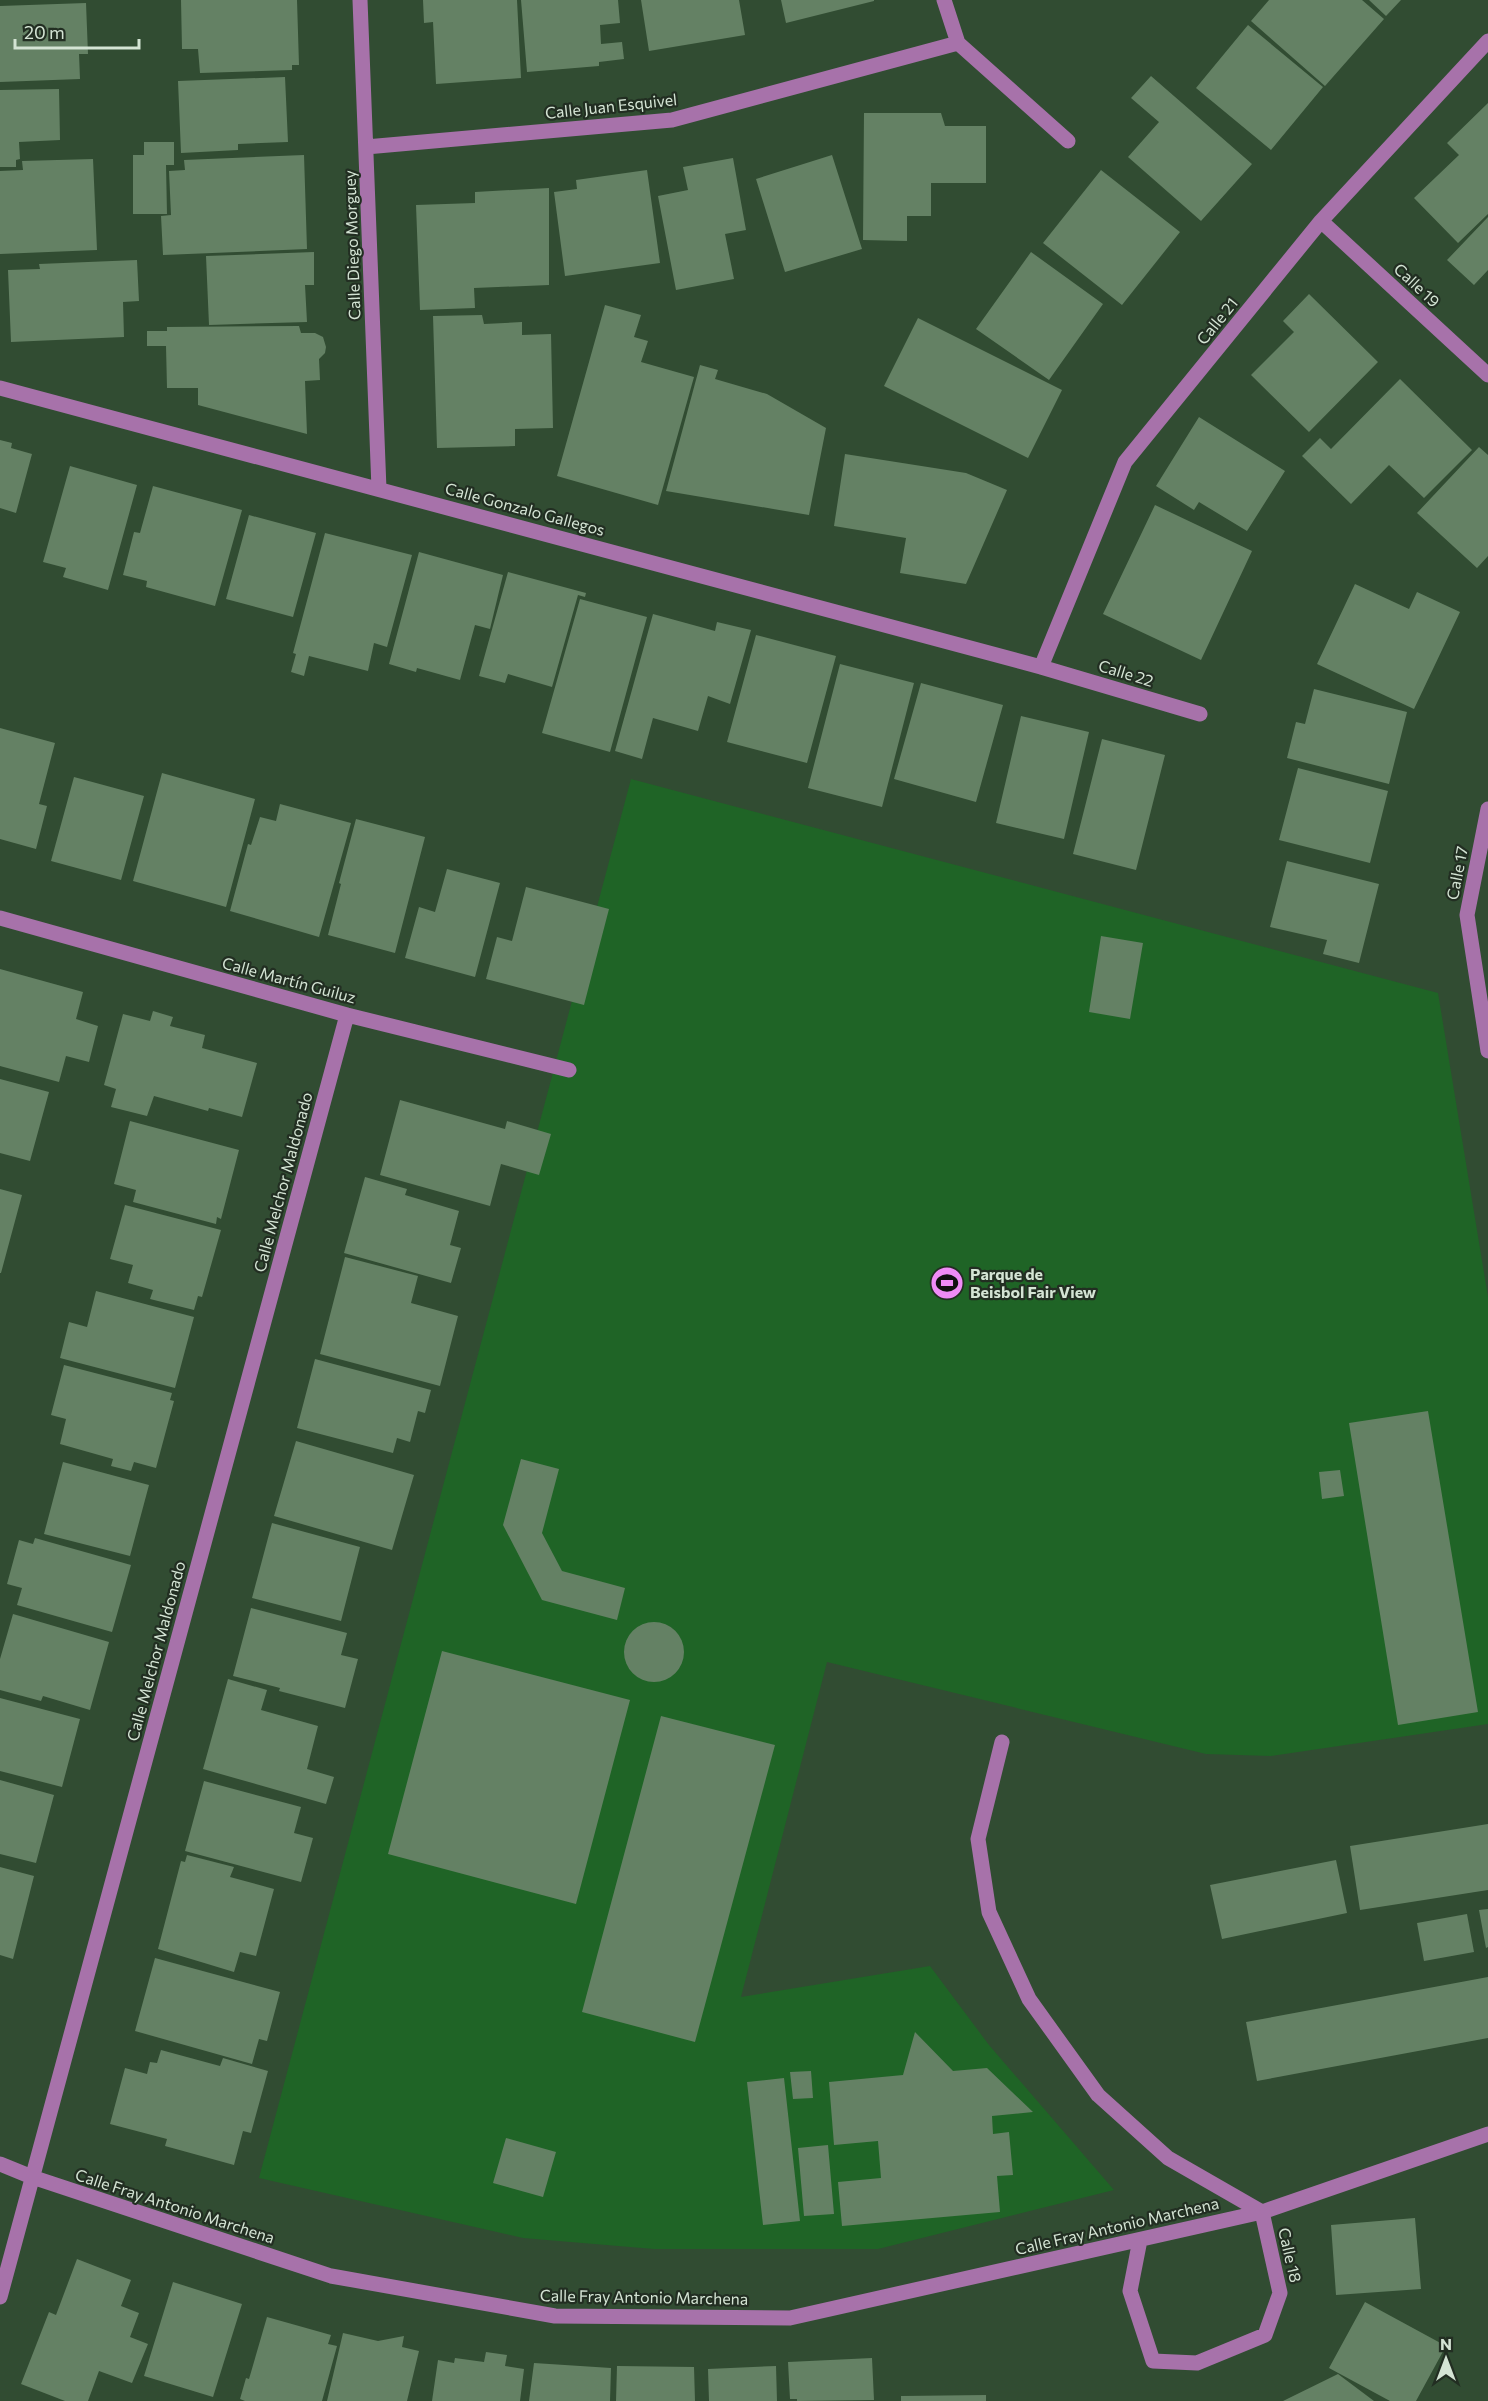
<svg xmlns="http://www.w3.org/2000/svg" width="1488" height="2401" font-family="Commissioner,sans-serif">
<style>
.green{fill:#1f6426}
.building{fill:#648164}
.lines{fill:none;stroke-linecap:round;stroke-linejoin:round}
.minor{stroke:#a772aa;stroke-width:15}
.labels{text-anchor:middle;stroke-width:4.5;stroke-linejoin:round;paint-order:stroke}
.street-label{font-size:16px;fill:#d4e4d4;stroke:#222e22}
.poi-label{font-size:16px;font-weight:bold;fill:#d4e4d4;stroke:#222e22;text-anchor:start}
</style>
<rect width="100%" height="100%" fill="#314c32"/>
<path class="green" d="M 631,779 L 1438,993 L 1488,1297 L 1488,1724 L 1271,1756 L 1206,1754 L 827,1662 L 741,1997 L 930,1966 L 989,2045 L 1114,2190 L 878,2249 L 654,2249 L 523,2238 L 259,2178 Z"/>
<path class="building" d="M 181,0 L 297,0 L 299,65 L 292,65 L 292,70 L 200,73 L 198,49 L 182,49 Z
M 423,0 L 517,0 L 521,78 L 436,84 L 433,22 L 424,23 Z
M 521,0 L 618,0 L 620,23 L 600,25 L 601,44 L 622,42 L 624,59 L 599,62 L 599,66 L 527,72 Z
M 641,0 L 739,0 L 745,35 L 649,51 Z
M 781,0 L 874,0 L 874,1 L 786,23 Z
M 1269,0 L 1362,0 L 1384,19 L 1325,86 L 1251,21 Z
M 1369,0 L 1401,0 L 1386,16 Z
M 86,3 L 88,54 L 79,54 L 80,79 L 0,82 L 0,6 Z
M 1248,25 L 1323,87 L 1271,150 L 1196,88 Z
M 1151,76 L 1252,164 L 1201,221 L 1128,157 L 1159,122 L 1131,98 Z
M 285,77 L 288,142 L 238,144 L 238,150 L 181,153 L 178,81 Z
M 59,89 L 60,140 L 19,142 L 20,159 L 16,160 L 16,167 L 0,167 L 0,90 Z
M 1488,103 L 1488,214 L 1458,243 L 1414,198 L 1459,155 L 1447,143 Z
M 864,113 L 941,113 L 945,126 L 986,126 L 986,183 L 931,183 L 931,216 L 907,216 L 907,241 L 863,240 Z
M 144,142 L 174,142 L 174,165 L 166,165 L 167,214 L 133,214 L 133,155 L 144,155 Z
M 304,155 L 307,249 L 163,255 L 161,216 L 171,215 L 169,171 L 185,170 L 184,160 Z
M 832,155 L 862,249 L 785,272 L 756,179 Z
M 733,158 L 746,230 L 725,234 L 734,279 L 676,290 L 658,196 L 688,190 L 683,167 Z
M 93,159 L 97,250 L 0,254 L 0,171 L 23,170 L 22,161 Z
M 647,170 L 660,263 L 565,276 L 554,192 L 577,189 L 576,180 Z
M 1101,170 L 1180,232 L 1122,305 L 1043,243 Z
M 549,188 L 549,285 L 474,288 L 475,308 L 420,310 L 416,205 L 475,203 L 475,192 Z
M 1488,217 L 1488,270 L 1474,285 L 1447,260 Z
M 314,252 L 314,285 L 305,285 L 307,322 L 209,325 L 206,256 Z
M 1031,252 L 1103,304 L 1049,380 L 976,329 Z
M 137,260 L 139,301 L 123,302 L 124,337 L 11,342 L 8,270 L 40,269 L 39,264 Z
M 1309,294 L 1378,362 L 1309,432 L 1251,375 L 1294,332 L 1283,321 Z
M 605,305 L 641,315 L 634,337 L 648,341 L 641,362 L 694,377 L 658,505 L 557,476 Z
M 482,315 L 484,324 L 522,322 L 522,335 L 551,334 L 553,428 L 515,429 L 515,446 L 437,448 L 433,316 Z
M 918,318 L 1062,390 L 1028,458 L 884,386 Z
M 299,326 L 301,333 L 315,333 L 323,337 L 326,347 L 325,353 L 319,359 L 320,380 L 305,381 L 307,434 L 198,405 L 198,388 L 167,388 L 166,346 L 147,346 L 147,331 L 167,331 L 167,327 Z
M 700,365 L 718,370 L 715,379 L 767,394 L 826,428 L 809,515 L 666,491 Z
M 1400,379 L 1472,450 L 1424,498 L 1389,465 L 1351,504 L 1302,456 L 1320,438 L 1331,449 Z
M 1199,417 L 1285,471 L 1247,531 L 1199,502 L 1194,510 L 1156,486 Z
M 0,440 L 12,443 L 11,448 L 32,454 L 16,513 L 0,508 Z
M 1479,447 L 1488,455 L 1488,556 L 1477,568 L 1417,513 Z
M 845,454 L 966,473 L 1007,490 L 966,584 L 900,573 L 906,538 L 834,526 Z
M 70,466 L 137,485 L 108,590 L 63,577 L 66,568 L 43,562 Z
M 153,486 L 242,510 L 215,606 L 146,587 L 147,581 L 123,575 L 134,532 L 140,533 Z
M 1155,505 L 1252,551 L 1201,660 L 1103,614 Z
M 249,515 L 316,533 L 293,617 L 226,599 Z
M 325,533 L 412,555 L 387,647 L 374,643 L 368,671 L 309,656 L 304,676 L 291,672 L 296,654 L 293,653 Z
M 419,552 L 503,575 L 490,629 L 475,625 L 460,680 L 417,668 L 416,672 L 389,664 Z
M 508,572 L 586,593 L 585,597 L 578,595 L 552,687 L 508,674 L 505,683 L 479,676 Z
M 1355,584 L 1409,609 L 1417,592 L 1460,612 L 1414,709 L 1317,664 Z
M 580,599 L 647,617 L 610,752 L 542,733 Z
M 653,614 L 715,631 L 717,622 L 751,630 L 730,704 L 708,696 L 698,731 L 653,718 L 642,759 L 615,751 Z
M 756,635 L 836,656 L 807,763 L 727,742 Z
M 840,664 L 914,683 L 882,807 L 808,788 Z
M 921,683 L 1003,705 L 976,802 L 894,779 Z
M 1314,689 L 1407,712 L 1389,784 L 1287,758 L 1296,722 L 1305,724 Z
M 1021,716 L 1089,732 L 1064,839 L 996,823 Z
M 0,728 L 55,743 L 39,804 L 47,806 L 36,849 L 0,839 Z
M 1102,739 L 1165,755 L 1136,870 L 1073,854 Z
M 1298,768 L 1388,791 L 1370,863 L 1279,840 Z
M 162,773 L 255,799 L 226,907 L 133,881 Z
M 74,777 L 144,796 L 121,880 L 51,861 Z
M 280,804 L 351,823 L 319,937 L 230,911 L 248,844 L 251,845 L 260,817 L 276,821 Z
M 356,819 L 425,837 L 395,953 L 328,935 L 341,884 L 339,883 Z
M 1287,861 L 1379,884 L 1359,963 L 1323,954 L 1327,940 L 1270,927 Z
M 447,869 L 500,883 L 475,977 L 405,958 L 419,907 L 435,912 Z
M 526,887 L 609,909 L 584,1005 L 486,979 L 497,937 L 512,941 Z
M 1101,936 L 1143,943 L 1130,1019 L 1089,1012 Z
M 0,969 L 83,992 L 76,1019 L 98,1026 L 89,1062 L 66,1056 L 59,1082 L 0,1066 Z
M 153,1011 L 173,1017 L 170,1026 L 205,1035 L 202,1048 L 257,1063 L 242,1117 L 209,1108 L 208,1111 L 154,1096 L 147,1116 L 111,1107 L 116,1089 L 104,1085 L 123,1014 L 150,1021 Z
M 0,1079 L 49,1092 L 30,1161 L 0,1153 Z
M 400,1100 L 505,1129 L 507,1121 L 551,1134 L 539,1175 L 501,1164 L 490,1206 L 380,1175 Z
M 130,1121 L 239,1150 L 221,1219 L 217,1217 L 216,1224 L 133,1202 L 136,1190 L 114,1184 Z
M 365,1177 L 407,1189 L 405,1195 L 459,1211 L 450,1245 L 461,1248 L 451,1283 L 344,1253 Z
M 0,1189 L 22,1195 L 1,1273 L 0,1273 Z
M 125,1205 L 221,1230 L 202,1297 L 198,1296 L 194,1310 L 150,1299 L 153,1290 L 128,1283 L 133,1265 L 110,1259 Z
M 345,1257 L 418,1276 L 411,1303 L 458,1316 L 440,1386 L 320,1354 Z
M 96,1291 L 194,1317 L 175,1388 L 60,1358 L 69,1322 L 87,1327 Z
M 315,1359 L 431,1390 L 425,1413 L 418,1411 L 410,1442 L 397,1438 L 393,1453 L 297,1428 Z
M 64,1365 L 172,1393 L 170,1400 L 174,1401 L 156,1468 L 134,1462 L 131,1471 L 111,1466 L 113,1459 L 60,1444 L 66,1419 L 51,1415 Z
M 1428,1411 L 1478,1712 L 1398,1725 L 1349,1423 Z
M 296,1441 L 414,1475 L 392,1550 L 274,1516 Z
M 521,1459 L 559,1469 L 542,1533 L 562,1571 L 625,1588 L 617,1620 L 542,1600 L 503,1525 Z
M 63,1462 L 149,1485 L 130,1556 L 44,1534 Z
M 1340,1470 L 1344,1496 L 1322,1499 L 1319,1472 Z
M 272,1523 L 360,1547 L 341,1621 L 252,1598 Z
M 35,1538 L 131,1565 L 112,1632 L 17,1605 L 22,1588 L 7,1584 L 19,1540 L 33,1544 Z
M 251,1608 L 347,1633 L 341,1655 L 358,1659 L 345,1708 L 279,1691 L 280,1688 L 233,1676 Z
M 13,1614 L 109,1642 L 90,1710 L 43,1696 L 41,1701 L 0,1690 L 0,1659 Z
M624 1652a30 30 0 1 1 60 0a30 30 0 1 1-60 0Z
M 442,1651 L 630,1700 L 576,1904 L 388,1854 Z
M 228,1679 L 267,1690 L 261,1710 L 318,1726 L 307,1769 L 334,1777 L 326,1804 L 203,1769 Z
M 0,1698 L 80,1719 L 62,1787 L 0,1771 Z
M 661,1716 L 775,1745 L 695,2042 L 582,2012 Z
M 0,1780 L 54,1795 L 36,1863 L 0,1854 Z
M 204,1781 L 301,1807 L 294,1833 L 313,1838 L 301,1882 L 185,1851 Z
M 1488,1824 L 1488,1890 L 1360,1910 L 1350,1846 Z
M 187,1855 L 234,1867 L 230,1877 L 274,1889 L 256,1956 L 240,1952 L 234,1972 L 158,1949 L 181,1861 L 185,1862 Z
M 1336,1860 L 1347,1913 L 1222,1939 L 1210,1885 Z
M 0,1867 L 34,1876 L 13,1959 L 0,1955 Z
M 1488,1909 L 1488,1947 L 1486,1948 L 1479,1910 Z
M 1467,1914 L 1474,1952 L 1424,1961 L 1417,1923 Z
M 155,1958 L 280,1992 L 267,2041 L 259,2039 L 252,2064 L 135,2031 Z
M 1488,1977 L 1488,2038 L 1257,2081 L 1246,2022 Z
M 915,2032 L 953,2071 L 987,2068 L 1033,2112 L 992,2116 L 993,2134 L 1009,2132 L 1013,2175 L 997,2176 L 1000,2212 L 842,2226 L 838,2182 L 881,2178 L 878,2141 L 834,2145 L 829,2082 L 903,2075 Z
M 161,2050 L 220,2066 L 223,2058 L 268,2071 L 251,2133 L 243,2131 L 234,2165 L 165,2146 L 167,2139 L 110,2124 L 125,2068 L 147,2074 L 150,2062 L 157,2063 Z
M 811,2071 L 813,2098 L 793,2099 L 790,2072 Z
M 784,2078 L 800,2221 L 763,2225 L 747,2082 Z
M 506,2138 L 556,2152 L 543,2197 L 493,2183 Z
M 828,2145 L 834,2214 L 804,2216 L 798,2148 Z
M 1415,2218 L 1421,2289 L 1336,2295 L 1331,2225 Z
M 77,2259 L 131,2280 L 121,2306 L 139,2313 L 130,2337 L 148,2344 L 132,2383 L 99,2371 L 88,2401 L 65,2401 L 21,2384 L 49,2312 L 56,2315 Z
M 173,2282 L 242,2304 L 213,2397 L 144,2376 Z
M 1365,2302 L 1446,2346 L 1416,2401 L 1390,2401 L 1329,2368 Z
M 267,2317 L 331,2335 L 328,2344 L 337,2346 L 322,2401 L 245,2401 L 240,2399 L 246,2378 L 249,2379 Z
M 343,2333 L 378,2341 L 404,2336 L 402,2347 L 419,2351 L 407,2401 L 327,2401 Z
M 486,2352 L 507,2355 L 505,2366 L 524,2369 L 520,2401 L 432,2401 L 438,2360 L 454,2363 L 455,2358 L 484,2362 Z
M 872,2358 L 874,2400 L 797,2401 L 797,2399 L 790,2399 L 788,2362 Z
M 534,2363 L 611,2368 L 610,2401 L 529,2401 Z
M 617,2366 L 694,2367 L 695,2401 L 616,2401 Z
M 776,2366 L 777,2401 L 709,2401 L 708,2369 Z
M 1338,2374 L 1374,2401 L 1283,2401 Z
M 986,2395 L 986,2401 L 901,2401 L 901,2396 Z"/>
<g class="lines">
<path class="minor" d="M 360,0 L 379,489
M 944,0 L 958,43 L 1068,141
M 366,147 L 672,120 L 958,43
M 1321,221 L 1488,375
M 0,388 L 1041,667 L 1200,714
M 1041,667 L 1125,462 L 1321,221 L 1488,41
M 1488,809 L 1467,915 L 1488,1051
M 0,918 L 347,1015 L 569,1070
M 1002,1742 L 978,1839 L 989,1912 L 1029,1999 L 1098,2095 L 1168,2158 L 1262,2212
M 0,2164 L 32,2177 L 331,2276 L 555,2316 L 790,2318 L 1262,2212 L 1488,2134
M 1140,2240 L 1130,2291 L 1153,2361 L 1197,2363 L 1265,2335 L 1280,2293 L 1262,2212
M 0,2297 L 347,1015"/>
</g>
<defs>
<symbol id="stadium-disc" viewBox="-11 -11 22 22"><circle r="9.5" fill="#ef8bf6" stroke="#222e22"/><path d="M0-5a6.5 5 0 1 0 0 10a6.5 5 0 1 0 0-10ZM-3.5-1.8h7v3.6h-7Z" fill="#111"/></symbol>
</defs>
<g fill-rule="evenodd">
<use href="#stadium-disc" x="928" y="1264" width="38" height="38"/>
</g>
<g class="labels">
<g class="street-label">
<text transform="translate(611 106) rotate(-6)" y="6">Calle Juan Esquivel</text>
<text transform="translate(352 245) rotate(-92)" y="6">Calle Diego Morguey</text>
<text transform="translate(1417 285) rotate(43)" y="6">Calle 19</text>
<text transform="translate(1217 321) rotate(-51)" y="6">Calle 21</text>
<text transform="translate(525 509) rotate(15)" y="6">Calle Gonzalo Gallegos</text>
<text transform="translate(1126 673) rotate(17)" y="6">Calle 22</text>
<text transform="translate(1457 873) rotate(-79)" y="6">Calle 17</text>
<text transform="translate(289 980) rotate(15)" y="6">Calle Martín Guiluz</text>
<text transform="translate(283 1182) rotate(-75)" y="6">Calle Melchor Maldonado</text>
<text transform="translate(156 1651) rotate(-75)" y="6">Calle Melchor Maldonado</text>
<text transform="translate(175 2206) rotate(18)" y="6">Calle Fray Antonio Marchena</text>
<text transform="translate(1117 2226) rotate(-13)" y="6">Calle Fray Antonio Marchena</text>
<text transform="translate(1290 2255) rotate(77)" y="6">Calle 18</text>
<text transform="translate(644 2297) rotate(1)" y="6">Calle Fray Antonio Marchena</text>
</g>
<g class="poi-label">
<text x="970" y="1280">Parque de<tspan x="970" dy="18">Beisbol Fair View</tspan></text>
</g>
</g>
<g transform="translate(1446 2359)" stroke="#222e22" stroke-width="4.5" paint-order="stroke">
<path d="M0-4.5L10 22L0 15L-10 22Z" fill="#d4e4d4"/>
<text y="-9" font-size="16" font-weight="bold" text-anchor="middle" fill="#d4e4d4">N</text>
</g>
<path d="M15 39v9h124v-9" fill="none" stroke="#d4e4d4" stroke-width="3"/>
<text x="24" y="39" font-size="18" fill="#d4e4d4" stroke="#222e22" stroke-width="4.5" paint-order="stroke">20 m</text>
</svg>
